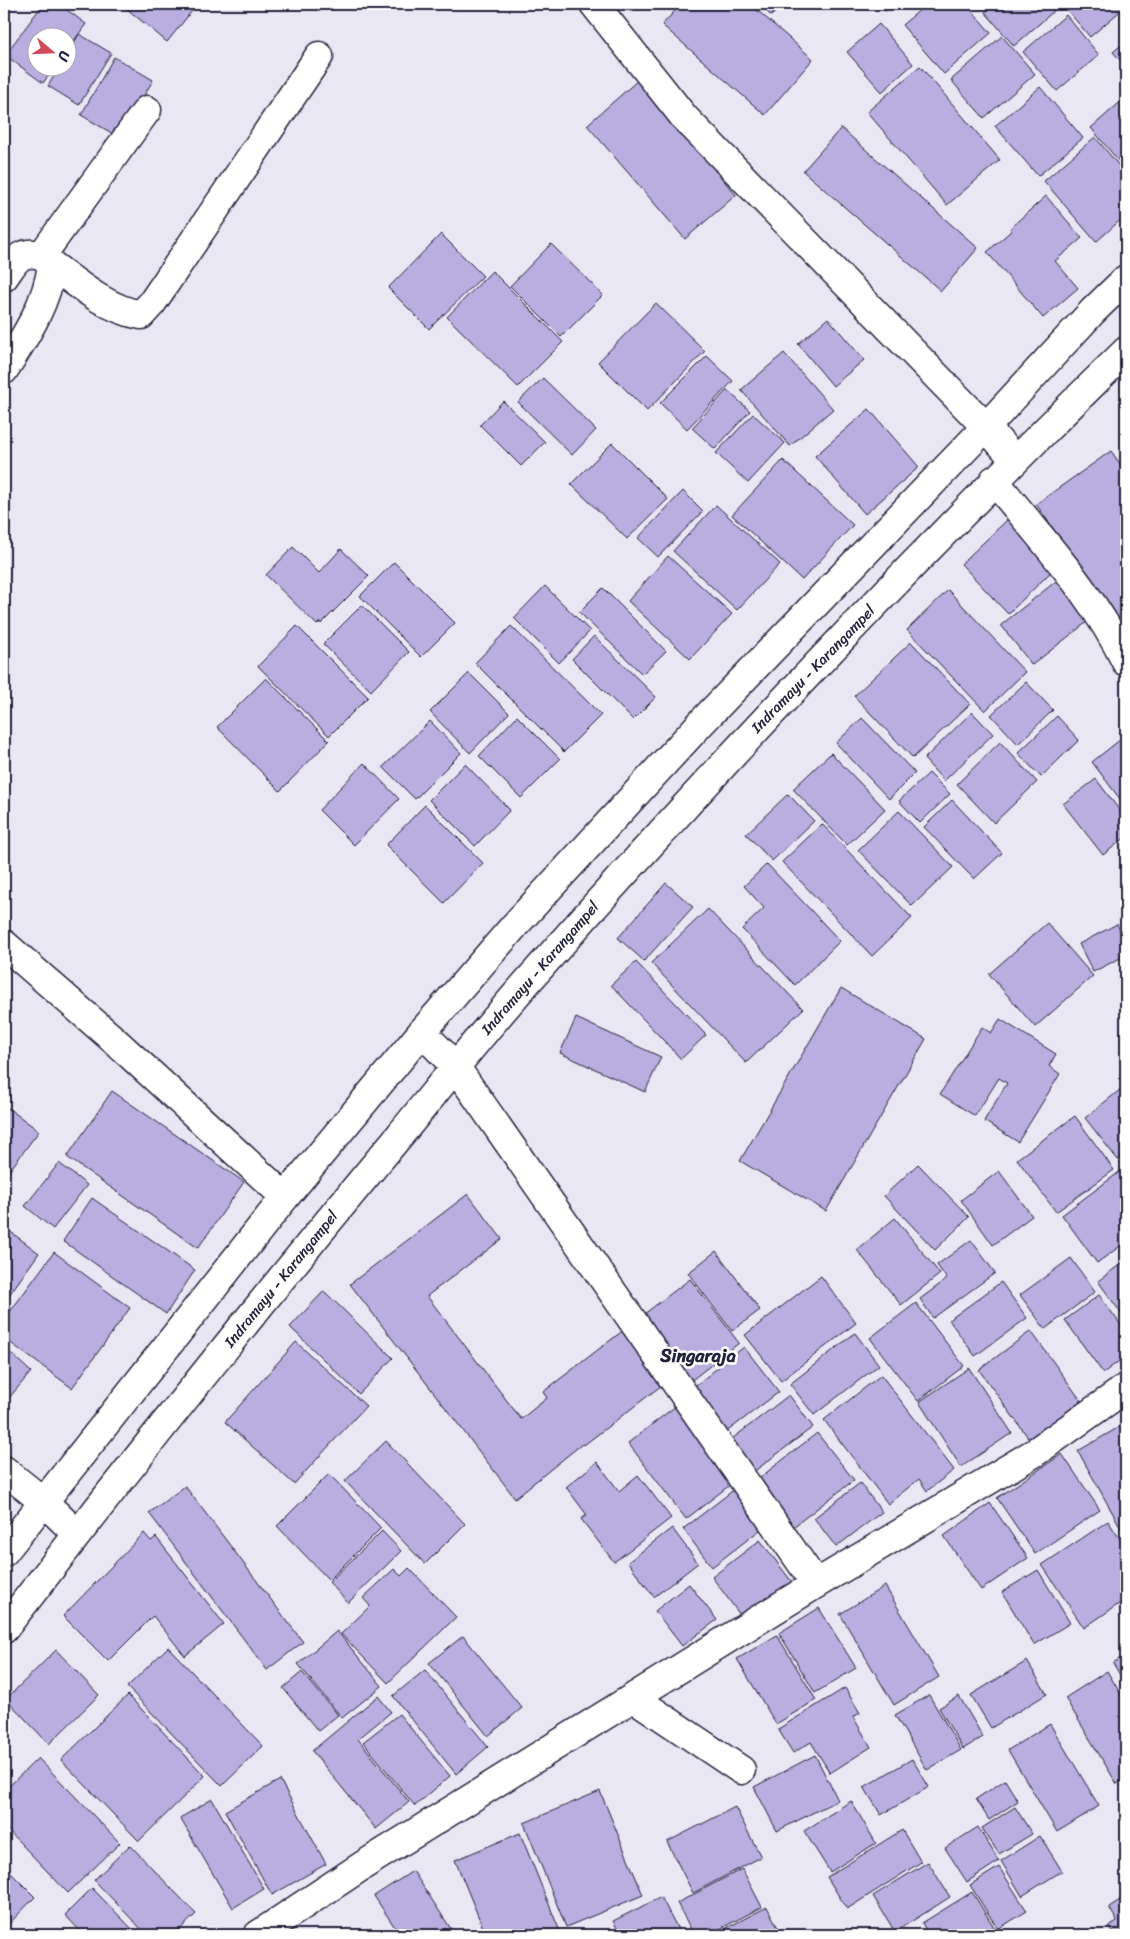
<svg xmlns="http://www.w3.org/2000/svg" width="1130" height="1939" font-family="Sriracha,sans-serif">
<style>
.building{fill:#b9aedf;stroke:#22223b}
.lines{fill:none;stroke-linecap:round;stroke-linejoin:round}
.minor-casing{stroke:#22223b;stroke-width:31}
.major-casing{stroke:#22223b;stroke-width:31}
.minor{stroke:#fff;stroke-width:28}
.major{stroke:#fff;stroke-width:28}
.labels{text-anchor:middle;stroke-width:5;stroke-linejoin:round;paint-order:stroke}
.street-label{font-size:15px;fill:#22223b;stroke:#fff}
.quarter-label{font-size:18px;font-weight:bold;fill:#22223b;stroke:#fff}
</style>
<rect width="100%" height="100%" fill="#eae7f5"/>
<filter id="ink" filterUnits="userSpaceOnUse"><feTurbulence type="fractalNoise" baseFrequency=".02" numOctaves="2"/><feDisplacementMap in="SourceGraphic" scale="10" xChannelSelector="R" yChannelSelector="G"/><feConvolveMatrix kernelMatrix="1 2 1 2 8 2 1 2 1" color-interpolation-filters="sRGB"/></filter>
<g filter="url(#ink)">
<path class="building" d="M 43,4 L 59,4 L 86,24 L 68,49 L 68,38 L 38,38 L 38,68 L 54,68 L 43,83 L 5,55 Z
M 121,4 L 195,4 L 196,6 L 167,42 Z
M 681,4 L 750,4 L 813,59 L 765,115 L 662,25 Z
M 760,4 L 784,4 L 771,16 Z
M 879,4 L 894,4 L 885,11 Z
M 927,4 L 966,4 L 991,33 L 944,74 L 902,25 Z
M 994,4 L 1050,4 L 1055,10 L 1014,46 L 985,12 Z
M 1062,4 L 1126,4 L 1126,6 L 1090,37 Z
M 1066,15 L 1099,55 L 1057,91 L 1023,52 Z
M 879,24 L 913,64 L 882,92 L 847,52 Z
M 79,34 L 111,53 L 79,105 L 48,86 L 59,68 L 68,68 L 68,54 Z
M 1002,36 L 1035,74 L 984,118 L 951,80 Z
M 1126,41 L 1126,67 L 1113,52 Z
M 114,57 L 153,80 L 120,138 L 81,115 Z
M 920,66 L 1000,160 L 947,205 L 867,112 Z
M 638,80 L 736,195 L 685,239 L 587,125 Z
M 1040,87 L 1083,138 L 1038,176 L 995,126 Z
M 1126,97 L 1126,170 L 1091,128 Z
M 841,128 L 978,248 L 941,291 L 803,171 Z
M 1095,137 L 1126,174 L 1126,215 L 1096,242 L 1044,181 Z
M 1046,196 L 1082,238 L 1055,261 L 1078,288 L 1043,318 L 987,252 L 1012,230 L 1010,228 Z
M 441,234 L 483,276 L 429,329 L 388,288 Z
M 551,244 L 603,295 L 561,337 L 510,286 Z
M 492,271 L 563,342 L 518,387 L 447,317 Z
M 656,303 L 705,351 L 647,411 L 598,362 Z
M 828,318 L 864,360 L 833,386 L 798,344 Z
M 784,353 L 833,409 L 790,446 L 741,390 Z
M 707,356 L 733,381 L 687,429 L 660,403 Z
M 543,378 L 596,430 L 572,455 L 518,402 Z
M 727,390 L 750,411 L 715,449 L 692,428 Z
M 503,401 L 545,442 L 521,466 L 480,425 Z
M 869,409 L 919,467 L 865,514 L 815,456 Z
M 753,414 L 785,443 L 748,483 L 716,453 Z
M 612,443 L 668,499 L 627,539 L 571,484 Z
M 1111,451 L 1126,472 L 1126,633 L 1036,504 Z
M 783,460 L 853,525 L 802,580 L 732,515 Z
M 683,491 L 703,511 L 658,557 L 638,538 Z
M 716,505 L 780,564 L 737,610 L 673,551 Z
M 1008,519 L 1055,568 L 1008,614 L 961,564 Z
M 293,547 L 319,573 L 341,549 L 369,576 L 321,624 L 320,622 L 317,625 L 266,575 Z
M 668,556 L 732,614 L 690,659 L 628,601 Z
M 394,562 L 455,623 L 421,657 L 360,596 Z
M 1065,574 L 1096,615 L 1032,665 L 1001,625 Z
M 545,586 L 590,631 L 559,663 L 514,618 Z
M 603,588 L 666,651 L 642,674 L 579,612 Z
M 948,590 L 1025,672 L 985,711 L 907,630 Z
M 362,605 L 409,652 L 371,691 L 323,644 Z
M 297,626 L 368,697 L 329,736 L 258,666 Z
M 511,626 L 601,715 L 564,752 L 475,663 Z
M 594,636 L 656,697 L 633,720 L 572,659 Z
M 911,642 L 970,704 L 913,758 L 854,696 Z
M 469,673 L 509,713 L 470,753 L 430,712 Z
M 266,678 L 329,741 L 280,791 L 217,727 Z
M 1026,682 L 1053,710 L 1018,744 L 991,715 Z
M 972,712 L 993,734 L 944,781 L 924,759 Z
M 517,716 L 560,759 L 521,798 L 479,756 Z
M 1057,716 L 1079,740 L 1041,777 L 1018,753 Z
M 862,718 L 915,773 L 889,799 L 836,743 Z
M 430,721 L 461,753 L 415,799 L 383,767 Z
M 1126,735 L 1126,807 L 1092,762 Z
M 1000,742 L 1037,782 L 994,823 L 957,784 Z
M 831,753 L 885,809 L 847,845 L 793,789 Z
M 364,763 L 399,799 L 354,845 L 319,810 Z
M 465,764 L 510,810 L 475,846 L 429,800 Z
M 929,773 L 950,794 L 920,823 L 899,801 Z
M 1096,779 L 1126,819 L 1126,837 L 1103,855 L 1063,804 Z
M 788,794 L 814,821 L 772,861 L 746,834 Z
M 952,800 L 1002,853 L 974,879 L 924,827 Z
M 425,805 L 483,863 L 444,903 L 386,845 Z
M 899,811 L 953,867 L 912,906 L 858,850 Z
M 822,824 L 912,918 L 872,956 L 782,862 Z
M 767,864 L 840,941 L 795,985 L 742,929 L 764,908 L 744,886 Z
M 666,883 L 693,907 L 644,961 L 618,938 Z
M 708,909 L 803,1009 L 746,1063 L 651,963 Z
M 1047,923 L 1093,976 L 1035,1027 L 989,974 Z
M 1117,924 L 1126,942 L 1126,955 L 1093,972 L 1079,944 Z
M 636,962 L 706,1035 L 681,1059 L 611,985 Z
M 841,988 L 926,1039 L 826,1211 L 740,1161 Z
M 576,1018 L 661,1057 L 645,1092 L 560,1053 Z
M 1000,1019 L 1056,1054 L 1049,1066 L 1060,1074 L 1018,1142 L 984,1121 L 1007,1083 L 999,1078 L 975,1116 L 940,1094 L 982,1027 L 991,1033 Z
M 1126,1085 L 1126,1154 L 1118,1160 L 1085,1118 Z
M 112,1091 L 244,1182 L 198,1248 L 67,1157 Z
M 4,1105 L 39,1131 L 4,1178 Z
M 1075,1116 L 1114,1170 L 1056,1212 L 1017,1159 Z
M 59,1163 L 87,1185 L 53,1229 L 25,1206 Z
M 918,1164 L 969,1217 L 935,1250 L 884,1196 Z
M 1126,1167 L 1126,1242 L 1097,1263 L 1062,1215 Z
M 999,1171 L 1032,1216 L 993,1245 L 961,1200 Z
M 468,1194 L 502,1239 L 427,1296 L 521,1419 L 547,1398 L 543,1392 L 625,1329 L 666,1382 L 584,1445 L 582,1444 L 515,1498 L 350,1284 Z
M 92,1198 L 195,1270 L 166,1314 L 63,1241 Z
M 895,1218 L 940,1274 L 901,1305 L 857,1250 Z
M 4,1227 L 39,1253 L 4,1302 Z
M 971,1240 L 995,1273 L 933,1318 L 920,1299 L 947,1279 L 937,1265 Z
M 716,1251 L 760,1310 L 732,1331 L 688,1273 Z
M 54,1252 L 130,1308 L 72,1388 L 4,1338 L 4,1320 Z
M 1071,1258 L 1095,1292 L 1045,1329 L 1020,1295 Z
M 1126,1260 L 1126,1320 L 1098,1281 Z
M 821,1276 L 856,1323 L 781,1381 L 745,1335 Z
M 690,1279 L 739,1343 L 688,1383 L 639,1318 Z
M 1001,1282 L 1027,1318 L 975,1356 L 949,1320 Z
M 324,1291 L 393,1358 L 359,1394 L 290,1327 Z
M 1099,1295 L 1126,1332 L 1126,1356 L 1103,1373 L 1065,1320 Z
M 916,1303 L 964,1366 L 918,1401 L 870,1338 Z
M 1031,1331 L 1082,1402 L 1030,1440 L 979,1370 Z
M 855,1333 L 879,1365 L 814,1415 L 790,1384 Z
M 296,1342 L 366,1406 L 294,1484 L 225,1422 Z
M 4,1347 L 31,1372 L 8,1399 L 4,1395 Z
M 744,1347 L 779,1392 L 725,1433 L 691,1389 Z
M 969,1368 L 1012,1433 L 961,1467 L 919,1402 Z
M 881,1375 L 954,1470 L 927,1491 L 919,1479 L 888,1504 L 824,1420 Z
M 789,1395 L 813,1427 L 752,1473 L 728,1442 Z
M 681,1402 L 739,1478 L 686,1519 L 628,1443 Z
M 1126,1423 L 1126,1537 L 1078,1451 Z
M 817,1433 L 854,1480 L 793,1527 L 757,1480 Z
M 386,1441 L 465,1524 L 425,1564 L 345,1481 Z
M 1062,1454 L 1100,1510 L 1035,1554 L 997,1498 Z
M 597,1462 L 619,1491 L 638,1475 L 671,1518 L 614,1562 L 581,1519 L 587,1515 L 566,1487 Z
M 329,1474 L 381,1528 L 329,1580 L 277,1526 Z
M 860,1483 L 882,1512 L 836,1547 L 814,1518 Z
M 740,1485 L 769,1523 L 712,1567 L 683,1529 Z
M 185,1486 L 303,1642 L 267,1670 L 149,1513 Z
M 990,1503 L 1028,1558 L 981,1590 L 944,1536 Z
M 1108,1521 L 1126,1548 L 1126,1599 L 1084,1628 L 1042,1565 Z
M 672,1528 L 698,1563 L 654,1597 L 628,1562 Z
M 382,1531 L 401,1551 L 348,1603 L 329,1582 Z
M 144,1533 L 151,1541 L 156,1537 L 224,1624 L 185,1656 L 153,1616 L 108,1661 L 63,1616 Z
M 760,1540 L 792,1582 L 743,1619 L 712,1577 Z
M 409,1568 L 456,1617 L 388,1683 L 341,1634 L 370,1606 L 363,1598 L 394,1569 L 401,1576 Z
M 1038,1570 L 1070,1623 L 1034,1645 L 1002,1592 Z
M 689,1584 L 717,1620 L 682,1646 L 655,1611 Z
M 885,1586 L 939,1677 L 894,1705 L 840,1614 Z
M 819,1608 L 856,1668 L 815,1693 L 779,1633 Z
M 337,1631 L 382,1686 L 342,1718 L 298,1664 Z
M 777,1635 L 816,1700 L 776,1724 L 737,1659 Z
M 463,1636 L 522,1708 L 488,1736 L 429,1663 Z
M 168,1647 L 263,1746 L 222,1786 L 127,1687 Z
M 56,1650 L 99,1695 L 49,1744 L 6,1699 Z
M 1126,1655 L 1126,1685 L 1113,1663 Z
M 1027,1661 L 1047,1694 L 991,1728 L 971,1695 Z
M 425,1670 L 488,1747 L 456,1774 L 393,1696 Z
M 1107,1671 L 1126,1703 L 1126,1778 L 1117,1784 L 1065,1698 Z
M 302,1672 L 338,1715 L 318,1731 L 283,1688 Z
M 845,1688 L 860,1713 L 853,1717 L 871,1747 L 830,1773 L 811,1742 L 793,1753 L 778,1729 Z
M 128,1695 L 205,1776 L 139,1841 L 61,1760 Z
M 929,1695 L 961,1750 L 927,1770 L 895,1715 Z
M 378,1696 L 391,1712 L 358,1739 L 409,1802 L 376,1829 L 312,1751 Z
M 959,1696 L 983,1737 L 963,1749 L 939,1708 Z
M 399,1714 L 450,1776 L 415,1806 L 363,1742 Z
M 1050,1724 L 1099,1806 L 1057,1832 L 1008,1750 Z
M 815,1755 L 838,1800 L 777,1831 L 754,1787 Z
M 38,1758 L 120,1843 L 68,1893 L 4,1826 L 4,1791 Z
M 912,1759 L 929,1787 L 881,1815 L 864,1787 Z
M 280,1780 L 326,1864 L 272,1895 L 225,1811 Z
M 1005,1780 L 1018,1801 L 989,1820 L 976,1799 Z
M 600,1791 L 643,1895 L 566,1927 L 524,1823 Z
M 212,1799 L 264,1889 L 233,1908 L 180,1818 Z
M 851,1801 L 876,1843 L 830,1872 L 804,1831 Z
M 735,1807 L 761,1857 L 693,1893 L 667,1842 Z
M 1015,1807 L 1032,1834 L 999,1854 L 982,1828 Z
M 978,1827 L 999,1861 L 967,1882 L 945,1848 Z
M 902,1830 L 921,1862 L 847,1909 L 827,1877 Z
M 520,1833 L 561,1934 L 559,1935 L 486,1935 L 455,1860 Z
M 1040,1836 L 1062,1871 L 1022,1896 L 1001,1861 Z
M 130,1845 L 196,1914 L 174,1935 L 147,1935 L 94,1880 Z
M 928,1862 L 950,1897 L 895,1932 L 873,1896 Z
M 4,1866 L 35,1897 L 4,1929 Z
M 999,1867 L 1027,1911 L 998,1929 L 970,1885 Z
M 742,1869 L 762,1907 L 708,1935 L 694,1935 L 677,1903 Z
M 413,1871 L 455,1935 L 400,1935 L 374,1896 Z
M 92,1888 L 138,1935 L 84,1935 L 65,1915 Z
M 972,1892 L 999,1935 L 929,1935 L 922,1923 Z
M 1126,1896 L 1126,1935 L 1114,1935 L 1108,1927 L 1117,1921 L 1109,1907 Z
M 661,1897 L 681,1935 L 621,1935 L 613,1921 Z
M 767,1907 L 782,1935 L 713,1935 Z
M 834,1930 L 837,1935 L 825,1935 Z"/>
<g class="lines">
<defs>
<path id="minor" d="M 594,4 L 684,117 L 986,427 L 1015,460
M 42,255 L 147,110
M 52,265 C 79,285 107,309 141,315 L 152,303 L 319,56
M 4,277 C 16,260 19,250 42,255 L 52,265 C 47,304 25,337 4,370
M 994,480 C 1041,539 1093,594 1126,662
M 4,944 L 115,1041 L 285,1197
M 422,1032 L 455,1066 L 816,1584
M 4,1470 L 44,1502 L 77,1534
M 634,1698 L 741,1770
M 258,1935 L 362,1866 L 816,1584 L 1034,1453 L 1126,1388"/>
<path id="major" d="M 4,1552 L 285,1197 L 422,1032 L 516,924 L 701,723 L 986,427 L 1093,311 L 1126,279
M 4,1629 C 133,1462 264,1297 400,1135 C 445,1080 489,1024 537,971 C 726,757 922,550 1126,351"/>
</defs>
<use href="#minor" class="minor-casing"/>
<use href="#major" class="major-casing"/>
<use href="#minor" class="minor"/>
<use href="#major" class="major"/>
</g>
</g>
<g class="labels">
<g class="street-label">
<text transform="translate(813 669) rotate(-46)" y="5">Indramayu - Karangampel</text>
<text transform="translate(540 968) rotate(-49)" y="5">Indramayu - Karangampel</text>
<text transform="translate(281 1279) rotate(-51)" y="5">Indramayu - Karangampel</text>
</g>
<g class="quarter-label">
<text x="698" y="1362">Singaraja</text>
</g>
</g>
<rect width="1130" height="1939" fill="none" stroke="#fff" stroke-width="20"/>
<rect x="10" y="10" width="1110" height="1919" fill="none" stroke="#22223b" stroke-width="2" filter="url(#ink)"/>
<g transform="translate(52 52) rotate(109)"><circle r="24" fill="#ffffff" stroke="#a7a7b1"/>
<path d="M0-4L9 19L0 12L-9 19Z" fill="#d1495b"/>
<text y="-8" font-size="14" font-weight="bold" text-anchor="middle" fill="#22223b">U</text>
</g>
</svg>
